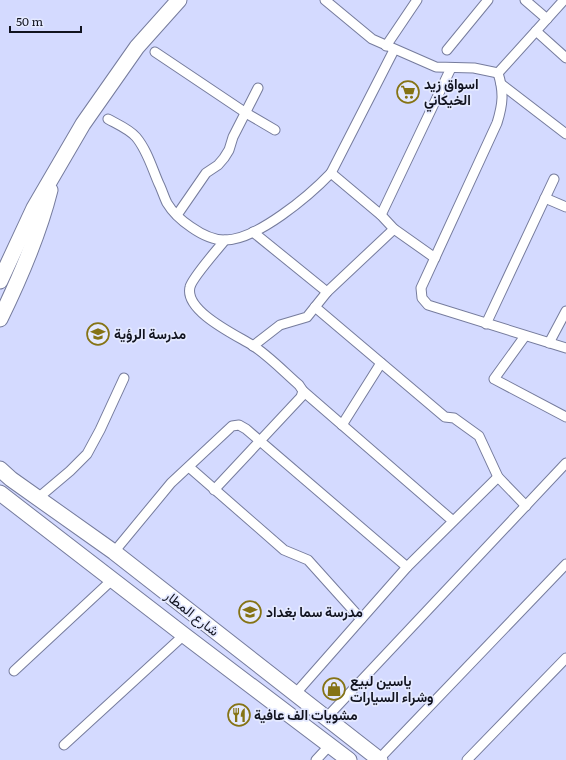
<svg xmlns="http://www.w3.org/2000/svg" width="566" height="760" font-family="Literata,Vazirmatn,serif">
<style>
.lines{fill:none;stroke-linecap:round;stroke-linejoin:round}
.minor-casing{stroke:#767c9d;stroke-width:11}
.primary-casing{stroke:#767c9d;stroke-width:17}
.minor{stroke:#fff;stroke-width:9}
.primary{stroke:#fff;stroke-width:15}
.labels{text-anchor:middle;stroke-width:3.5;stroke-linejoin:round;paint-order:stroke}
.poi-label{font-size:14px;font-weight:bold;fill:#11131f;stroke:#e4e9ff;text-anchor:start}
.street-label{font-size:14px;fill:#11131f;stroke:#e4e9ff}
</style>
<rect width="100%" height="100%" fill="#d4daff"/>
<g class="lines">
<!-- minor casing -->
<g class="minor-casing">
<g id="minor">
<path d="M325,0L372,39L436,67L474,68L498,73"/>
<path d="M525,0L547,19"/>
<path d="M536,31L566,58"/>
<path d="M386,46L417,0"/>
<path d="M447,50L488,0"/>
<path d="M155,52L246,113L275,130"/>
<path d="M498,73C504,92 503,104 497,123L421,288L422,298L428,305L566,348"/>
<path d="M498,73L564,0"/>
<path d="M501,84L566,134"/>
<path d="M108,119C117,124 129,129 136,137C147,150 152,168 159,184C162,190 164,197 167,203C173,213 182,221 191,227C201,234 212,240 224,240C256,241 310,195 331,173L394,50"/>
<path d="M331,173L381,215L394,229L435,258"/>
<path d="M545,198L566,207"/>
<path d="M177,215L206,173L218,165L224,158L229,150L233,137L258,88"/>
<path d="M381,215L451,68"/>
<path d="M253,232L327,292"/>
<path d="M225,240C217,250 192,278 190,287C184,311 236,335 252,345C269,356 284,372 299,385L303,391L453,521"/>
<path d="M315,307L445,417L454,418L479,436L498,477L526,506"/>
<path d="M486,324L554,179"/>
<path d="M525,336L494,379L566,417"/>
<path d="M549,343L566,311"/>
<path d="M253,346L280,325L307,317L327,292L394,229"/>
<path d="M342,425L381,363"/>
<path d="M189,467L284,550L308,560L361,619"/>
<path d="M214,490L301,397L303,391"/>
<path d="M38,498L70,471L87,454L100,430L124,378"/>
<path d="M114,552L171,483L232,426L239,425L246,429L407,567"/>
<path d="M14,671L112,580"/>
<path d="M296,693L407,567L498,477"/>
<path d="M327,717L566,463"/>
<path d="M64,745L184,635"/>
<path d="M379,759L566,564"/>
<path d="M316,760L330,745"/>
<path d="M467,760L566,658"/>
</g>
</g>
<!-- primary casing -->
<g class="primary-casing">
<g id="primary">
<path d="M0,281L34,208L83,124L137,47L179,0"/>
<path d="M0,319C20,278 39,234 50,190"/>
<path d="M0,469L11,479L114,552L380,760"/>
<path d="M0,493L184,635L349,760"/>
</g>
</g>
<!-- minor -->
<use href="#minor" class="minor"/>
<!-- primary -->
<use href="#primary" class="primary"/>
</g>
<!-- icons -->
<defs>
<g id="supermarket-ring" transform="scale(1.15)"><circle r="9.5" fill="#e4e9ff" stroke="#857315" stroke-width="1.5"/><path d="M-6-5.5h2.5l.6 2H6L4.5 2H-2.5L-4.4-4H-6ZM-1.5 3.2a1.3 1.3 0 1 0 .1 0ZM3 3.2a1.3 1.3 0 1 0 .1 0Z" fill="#857315"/></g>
<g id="school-ring" transform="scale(1.15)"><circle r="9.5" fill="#e4e9ff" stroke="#857315" stroke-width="1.5"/><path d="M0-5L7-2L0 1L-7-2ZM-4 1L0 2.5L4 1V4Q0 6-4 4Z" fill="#857315"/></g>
<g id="shop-ring" transform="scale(1.15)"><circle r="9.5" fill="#e4e9ff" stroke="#857315" stroke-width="1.5"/><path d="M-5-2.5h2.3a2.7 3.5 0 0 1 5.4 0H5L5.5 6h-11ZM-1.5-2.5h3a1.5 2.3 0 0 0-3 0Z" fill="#857315"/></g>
<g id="restaurant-ring" transform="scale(1.15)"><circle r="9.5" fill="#e4e9ff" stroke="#857315" stroke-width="1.5"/><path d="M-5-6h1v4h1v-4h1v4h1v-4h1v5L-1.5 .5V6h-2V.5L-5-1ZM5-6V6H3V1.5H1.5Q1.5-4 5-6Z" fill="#857315"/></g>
</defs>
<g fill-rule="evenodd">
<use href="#supermarket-ring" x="408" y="92"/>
<use href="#school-ring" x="98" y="334"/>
<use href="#school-ring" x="250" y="612"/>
<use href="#shop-ring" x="334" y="689"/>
<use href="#restaurant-ring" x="239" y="715"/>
</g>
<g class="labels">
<!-- poi labels -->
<g class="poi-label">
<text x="424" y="89">اسواق زيد<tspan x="424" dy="16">الخيكاني</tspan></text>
<text x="114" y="339">مدرسة الرؤية</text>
<text x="266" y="617">مدرسة سما بغداد</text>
<text x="350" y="686">ياسين لبيع<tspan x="350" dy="16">وشراء السيارات</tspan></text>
<text x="254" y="720">مشويات الف عافية</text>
</g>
<!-- street labels -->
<g class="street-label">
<text transform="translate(192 613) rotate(38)" y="5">شارع المطار</text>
</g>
</g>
<!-- scale -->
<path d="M10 26v6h71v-6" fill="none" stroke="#11131f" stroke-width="2"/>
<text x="16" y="26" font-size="12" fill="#11131f" stroke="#e4e9ff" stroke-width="3" paint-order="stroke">50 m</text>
</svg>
